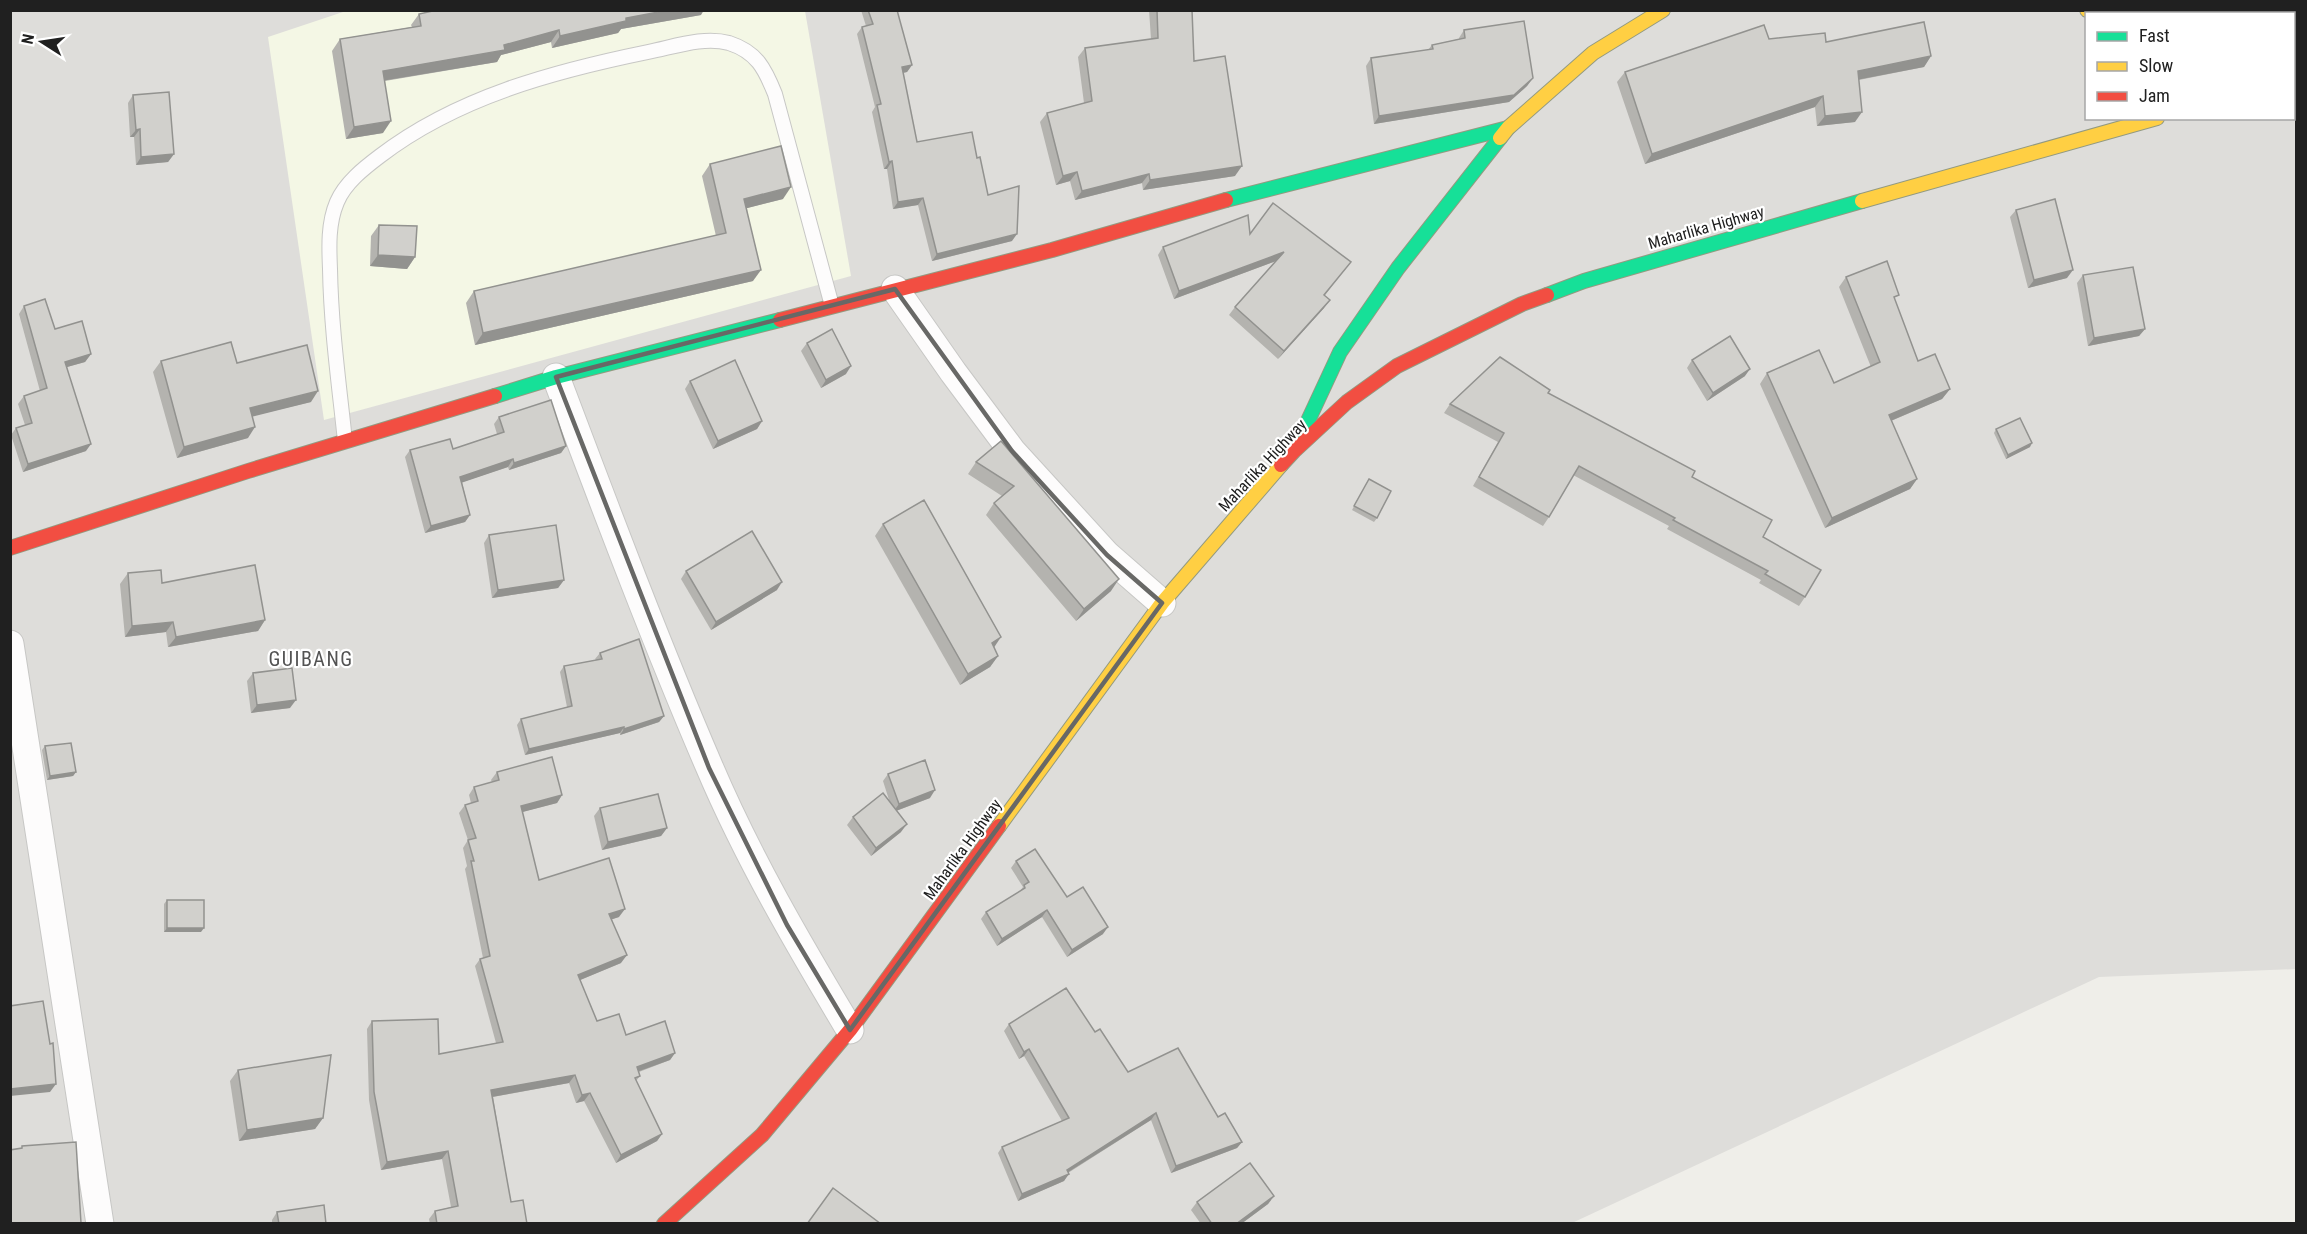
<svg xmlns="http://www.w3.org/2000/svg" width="2307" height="1234" font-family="'Roboto Condensed',sans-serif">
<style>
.residential{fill:#deddda;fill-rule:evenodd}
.education{fill:#f4f7e5}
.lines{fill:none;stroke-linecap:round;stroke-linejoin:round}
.lane-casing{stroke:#c7c7c5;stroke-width:16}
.street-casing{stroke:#c7c7c5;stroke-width:29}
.fast-casing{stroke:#939a80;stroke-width:16}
.slow-casing{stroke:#939a80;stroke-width:16}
.jam-casing{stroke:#939a80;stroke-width:16}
.lane{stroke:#fdfcfc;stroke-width:14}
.street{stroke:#fdfcfc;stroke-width:27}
.fast{stroke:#16e098;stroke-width:14}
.slow{stroke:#ffcf43;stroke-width:14}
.jam{stroke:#f24e42;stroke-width:14}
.wall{fill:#b4b3af}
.shaded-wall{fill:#92928f}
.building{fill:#d1d0cc;stroke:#92928f;stroke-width:1.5}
.marked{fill:none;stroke:#686866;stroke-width:4.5;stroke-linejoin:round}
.labels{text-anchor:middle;stroke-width:4.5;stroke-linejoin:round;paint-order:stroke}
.street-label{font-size:16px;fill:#202020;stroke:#fff}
.quarter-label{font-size:20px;letter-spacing:1.5px;fill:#535353;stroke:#fff}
</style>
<rect width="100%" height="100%" fill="#efeee9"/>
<!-- residential -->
<path class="residential" d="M10,11H2296V969L2099,977L1572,1223H11ZM2086,14H2294V118H2086Z"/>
<!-- education -->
<path class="education" d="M349,10L805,11L851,276L324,420L268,37Z"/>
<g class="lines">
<!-- lane casing -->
<g class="lane-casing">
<path id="lane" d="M345,441C339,384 331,327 330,269C329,247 328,223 337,202C345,183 364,168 380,156C457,97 555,71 648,52C674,47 703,36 729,43C757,52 765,69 775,94L832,306"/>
</g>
<!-- street casing -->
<g class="street-casing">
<g id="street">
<path d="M2294,97L2296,106"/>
<path d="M895,289L953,372L1012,451L1107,555L1162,603"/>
<path d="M556,377C605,507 654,638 709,766C748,858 799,945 850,1030"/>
<path d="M10,644L100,1224"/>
</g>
</g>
<!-- fast casing -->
<g class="fast-casing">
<g id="fast">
<path d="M2294,51L2296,52"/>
<path d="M2294,81L2296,80"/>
<path d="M1226,200L1508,128"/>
<path d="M1547,295L1584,281L1862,201"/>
<path d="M495,396L556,377L780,320"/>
<path d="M1300,438L1340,352L1398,268L1500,138"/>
</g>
</g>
<!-- slow casing -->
<g class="slow-casing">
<g id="slow">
<path d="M2087,10L2105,14"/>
<path d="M1500,138L1508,128L1593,53L1663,10"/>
<path d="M1862,201L2157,118"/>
<path d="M999,826L1162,603L1281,465"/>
</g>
</g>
<!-- jam casing -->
<g class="jam-casing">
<g id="jam">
<path d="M780,320L1052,250L1226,200"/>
<path d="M1281,465L1294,451L1347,402L1397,366L1522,304L1547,295"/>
<path d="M10,548L248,471L495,396"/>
<path d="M664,1224L762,1135L850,1030L999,826"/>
</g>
</g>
<!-- lane -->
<use href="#lane" class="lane"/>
<!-- street -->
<use href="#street" class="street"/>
<!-- fast -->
<use href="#fast" class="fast"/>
<!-- slow -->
<use href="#slow" class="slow"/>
<!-- jam -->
<use href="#jam" class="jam"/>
</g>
<!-- wall -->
<g class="wall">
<path d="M861,10H897L912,65L907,72L903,73L917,142L977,158L988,195L1012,241L932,261L918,205L893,209L887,169H884L872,112L875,107L857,34L862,27L866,26Z"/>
<path d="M1149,10H1192L1194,61L1235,176L1143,190L1142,183L1075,200L1070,181L1056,185L1040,122L1047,113L1084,103L1078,57L1085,48L1151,39Z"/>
<path d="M419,14L701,15L621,29L618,33L552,48L551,42L501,55L497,62L385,81L383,133L346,139L332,51L340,39L412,27L411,25Z"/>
<path d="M1464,30L1533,78L1527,86L1509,102L1374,124L1366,66L1371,58L1428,50L1432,45L1459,39V38Z"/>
<path d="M1769,39L1826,42L1931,56L1924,67L1859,80L1855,122L1817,126L1815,107L1645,164L1617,82L1625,72Z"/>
<path d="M133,95L174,154L168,162L136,165L134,137H130L128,103Z"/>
<path d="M710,164L783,199L747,208L753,281L475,345L466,303L474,291L716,236L702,176Z"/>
<path d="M2016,210L2067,278L2028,288L2010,217Z"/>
<path d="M379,225L415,257L407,269L370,266L371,236Z"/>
<path d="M1250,234L1345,269L1325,295L1324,308L1278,359L1229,315L1235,307L1276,261L1174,299L1158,255L1163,247Z"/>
<path d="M2083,275L2145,329L2139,336L2088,346L2077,283Z"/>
<path d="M1846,277L1895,301L1918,361L1950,389L1942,399L1891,421L1917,479L1910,489L1825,528L1760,384L1767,373L1834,383L1871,367L1839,287Z"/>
<path d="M24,306L55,329L91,354L85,362L67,367L86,451L23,472L11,435L16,428L25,425L18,404L24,396L40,391L19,314Z"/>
<path d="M807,343L846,374L821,388L801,351Z"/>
<path d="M1692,360L1745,376L1707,401L1687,368Z"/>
<path d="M161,361L237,363L311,402L252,416L248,438L177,458L153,372Z"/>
<path d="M690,381L762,421L757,429L713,449L685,389Z"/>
<path d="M1548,393L1692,477L1763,537L1805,597L1799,606L1759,583L1761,580L1667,529L1669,526L1573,475L1549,517L1543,526L1473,486L1498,442L1444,413L1450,404Z"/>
<path d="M499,417L566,446L561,453L509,470L508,467L462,482L470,515L465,522L425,533L405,457L410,450L453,449L497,434L494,424Z"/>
<path d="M1996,429L2030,447L2006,459L1994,433Z"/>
<path d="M1001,441L1111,591L1076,621L986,515L994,503L1002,496L968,474L976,462Z"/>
<path d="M1369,479L1377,518L1374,522L1352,510Z"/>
<path d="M883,524L998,656L990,667L960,685L875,536Z"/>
<path d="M489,535L564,580L558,588L492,598L484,543Z"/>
<path d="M686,571L777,590L711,630L681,579Z"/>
<path d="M128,573L162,583L265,620L258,631L168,647L166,632L125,637L120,584Z"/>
<path d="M600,653L664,716L659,722L620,735V733L525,755L517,725L521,719L567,707L560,672L564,666L596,660L595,659Z"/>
<path d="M253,673L290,708L251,713L247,681Z"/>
<path d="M45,746L76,772L73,776L47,780L42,750Z"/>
<path d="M497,772L562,795L557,803L522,812L539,880L619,917L612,919L621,963L580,980L597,1021L626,1035L675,1053L670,1060L639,1072L640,1076L636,1081L662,1134L657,1141L616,1163L584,1101L576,1103L569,1083L493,1097L511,1202L527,1224H430L429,1219L435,1211L451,1207L442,1159L381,1170L369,1100L367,1029L372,1021L439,1054L496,1043L475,966L480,959L483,958L465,869L467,866L463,848L468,840L459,813L465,805L471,803L469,795L474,787L492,782L491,780Z"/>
<path d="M888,774L930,798L896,811L901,832L871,856L847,825L853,817L890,803L883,781Z"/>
<path d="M600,808L667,828L661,836L602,850L594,816Z"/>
<path d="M1016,861L1067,897L1103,934L1067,957L1042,917L997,946L981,919L986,912L1020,891L1023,887L1011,868Z"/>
<path d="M167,900L201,932H164V904Z"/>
<path d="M1009,1024L1095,1032L1128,1072L1218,1117L1242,1142L1237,1148L1171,1173L1151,1120L1068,1173L1064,1181L1018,1201L998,1153L1002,1147L1062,1121L1024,1056L1019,1059L1004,1031Z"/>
<path d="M238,1070L323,1118L315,1129L239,1141L230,1081Z"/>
<path d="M1274,1196L1268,1204L1241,1224H1201L1191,1210L1197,1202Z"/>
<path d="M277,1212L326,1224H272V1220Z"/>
</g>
<!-- shaded-wall -->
<g class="shaded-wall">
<path d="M669,10H704L701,15L621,29L618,33L552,48L560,36L626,18Z"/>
<path d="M559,30L551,42L501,55L497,62L375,82L383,71L504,45Z"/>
<path d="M1931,56L1924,67L1851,81L1858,71Z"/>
<path d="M912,65L907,72L897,74L902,67Z"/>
<path d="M1533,78L1527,86L1509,102L1374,124L1379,116Z"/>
<path d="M1823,96L1815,107L1645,164L1652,154Z"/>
<path d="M1862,112L1855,122L1817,126L1825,116Z"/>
<path d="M391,121L383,133L346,139L354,127Z"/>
<path d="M140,129L134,137H130L136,130Z"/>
<path d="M174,154L168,162L136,165L141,157Z"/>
<path d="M892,161L887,169H884L889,162Z"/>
<path d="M1242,166L1235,176L1143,190L1150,180Z"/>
<path d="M1077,172L1070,181L1056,185L1063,176Z"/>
<path d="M1149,174L1142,183L1075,200L1082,191Z"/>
<path d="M791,187L783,199L736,211L744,199Z"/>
<path d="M923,198L918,205L893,209L898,202Z"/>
<path d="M1017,234L1012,241L932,261L937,254Z"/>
<path d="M1284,252L1279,260L1174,299L1179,291Z"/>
<path d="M378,255L415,257L407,269L370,266Z"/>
<path d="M761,270L753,281L475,345L483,333Z"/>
<path d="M2073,270L2067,278L2028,288L2034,280Z"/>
<path d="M1330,300L1324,308L1278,359L1284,351Z"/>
<path d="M2145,329L2139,336L2088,346L2094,338Z"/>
<path d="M91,354L85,362L60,369L65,362Z"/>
<path d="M851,366L846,374L821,388L826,380Z"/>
<path d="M1750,369L1745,376L1707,401L1713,393Z"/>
<path d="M1950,389L1942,399L1881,425L1889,415Z"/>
<path d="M318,391L311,402L243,419L250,408Z"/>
<path d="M762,421L757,429L713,449L718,441Z"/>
<path d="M255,427L248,438L177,458L184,447Z"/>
<path d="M2032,443L2030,447L2006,459L2008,455Z"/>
<path d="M91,444L86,451L23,472L28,464Z"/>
<path d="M566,446L561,453L509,470L514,463Z"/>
<path d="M513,459L508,467L455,485L460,477Z"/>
<path d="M1917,479L1910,489L1825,528L1832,518Z"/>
<path d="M470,515L465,522L425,533L431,526Z"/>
<path d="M1119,579L1111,591L1076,621L1084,609Z"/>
<path d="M564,580L558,588L492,598L498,590Z"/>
<path d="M782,582L777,590L711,630L716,622Z"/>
<path d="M265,620L258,631L168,647L176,637Z"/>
<path d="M173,622L166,632L125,637L132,626Z"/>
<path d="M1001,637L993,649L992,643Z"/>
<path d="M998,656L990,667L960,685L968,674Z"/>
<path d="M296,700L290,708L251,713L257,705Z"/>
<path d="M664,716L659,722L620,735L624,729Z"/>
<path d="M624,727L620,733L525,755L529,749Z"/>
<path d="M76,772L73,776L47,780L50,776Z"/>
<path d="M935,790L930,798L893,812L899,804Z"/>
<path d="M562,795L557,803L515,814L521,806Z"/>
<path d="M907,824L901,832L871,856L876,848Z"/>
<path d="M667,828L661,836L602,850L608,842Z"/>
<path d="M625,909L619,917L604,922L609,914Z"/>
<path d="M1047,910L1042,917L997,946L1002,939Z"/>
<path d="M1108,927L1103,934L1067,957L1072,950Z"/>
<path d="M167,928H204L201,932H164Z"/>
<path d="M627,955L621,963L573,983L578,975Z"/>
<path d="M1029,1049L1024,1056L1019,1059L1024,1052Z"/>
<path d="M675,1053L670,1060L631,1074L637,1067Z"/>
<path d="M575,1075L569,1083L486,1098L491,1090Z"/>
<path d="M56,1084L50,1092L10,1096V1089Z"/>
<path d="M590,1093L584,1101L576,1103L582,1095Z"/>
<path d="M1156,1113L1151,1120L1062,1176L1067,1170Z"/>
<path d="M323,1118L315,1129L239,1141L247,1130Z"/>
<path d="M662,1134L657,1141L616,1163L621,1155Z"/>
<path d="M1242,1142L1237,1148L1171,1173L1176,1166Z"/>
<path d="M448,1151L442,1159L381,1170L387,1162Z"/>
<path d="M1069,1174L1064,1181L1018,1201L1022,1194Z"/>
<path d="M1274,1196L1268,1204L1241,1224H1236Z"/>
</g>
<!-- building -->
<g class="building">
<path d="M437,10H669L626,18V21L560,36L559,30L504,45L505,50L383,71L391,121L354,127L340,39L421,26L419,14Z"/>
<path d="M868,10H897L912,65L902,67L917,142L972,132L977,158L980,157L988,195L1019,186L1017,234L937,254L923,198L898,202L892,161L889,162L877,105L881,104L862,27L873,24Z"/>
<path d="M1157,10H1192L1194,61L1225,56L1242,166L1150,180L1149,174L1082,191L1077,172L1063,176L1047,113L1092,101L1085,48L1158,38Z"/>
<path d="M1524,21L1533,78L1514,95L1379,116L1371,58L1433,49L1432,45L1465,38L1464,30Z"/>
<path d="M1924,22L1931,56L1858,71L1862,112L1825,116L1823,96L1652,154L1625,72L1764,25L1769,39L1825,33L1826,42Z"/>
<path d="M169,92L174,154L141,157L140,129L136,130L133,95Z"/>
<path d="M781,146L791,187L744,199L761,270L483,333L474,291L726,233L710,164Z"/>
<path d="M2055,199L2073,270L2034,280L2016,210Z"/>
<path d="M1273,203L1351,262L1324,295L1330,300L1284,351L1235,307L1284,252L1179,291L1163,247L1248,215L1250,234Z"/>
<path d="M379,225L417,226L415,257L378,255Z"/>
<path d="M1887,261L1899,295L1894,297L1918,361L1935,354L1950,389L1889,415L1917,479L1832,518L1767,373L1819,350L1834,383L1880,362L1846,277Z"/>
<path d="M2133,267L2145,329L2094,338L2083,275Z"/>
<path d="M45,299L55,329L82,321L91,354L65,362L91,444L28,464L16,428L32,423L24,396L47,388L24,306Z"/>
<path d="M832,329L851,366L826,380L807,343Z"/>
<path d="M1730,336L1750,369L1713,393L1692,360Z"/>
<path d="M231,342L237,363L307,345L318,391L250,408L255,427L184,447L161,361Z"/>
<path d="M1500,357L1550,390L1548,393L1695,471L1692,477L1772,520L1763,537L1821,570L1805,597L1765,574L1768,571L1673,520L1675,518L1579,466L1549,517L1479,477L1504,433L1450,404Z"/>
<path d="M735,360L762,421L718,441L690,381Z"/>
<path d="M551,400L566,446L514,463L513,459L460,477L470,515L431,526L410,450L450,439L453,449L504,432L499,417Z"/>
<path d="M2020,418L2032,443L2008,455L1996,429Z"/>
<path d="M1001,441L1119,579L1084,609L994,503L1014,486L976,462Z"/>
<path d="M1369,479L1391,491L1377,518L1354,506Z"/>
<path d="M924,500L1001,637L992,643L998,656L968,674L883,524Z"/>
<path d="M556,525L564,580L498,590L489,535Z"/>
<path d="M752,531L782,582L716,622L686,571Z"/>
<path d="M255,565L265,620L176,637L173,622L132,626L128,573L161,570L162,583Z"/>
<path d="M639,639L664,716L624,729V727L529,749L521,719L572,706L564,666L602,659L600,653Z"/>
<path d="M292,668L296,700L257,705L253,673Z"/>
<path d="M71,743L76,772L50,776L45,746Z"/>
<path d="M552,757L562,795L521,806L539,880L609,858L625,909L609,914L627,955L578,975L597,1021L619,1014L626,1035L665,1021L675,1053L637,1067L640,1076L635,1078L662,1134L621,1155L590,1093L582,1095L575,1075L491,1090L511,1202L523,1200L527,1224H437L435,1211L458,1206L448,1151L387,1162L374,1092L372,1021L438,1019L439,1054L503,1042L480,959L490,956L471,861H474L468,840L476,838L465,805L478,801L474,787L499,780L497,772Z"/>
<path d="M925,760L935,790L899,804L888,774Z"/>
<path d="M883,793L907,824L876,848L853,817Z"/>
<path d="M658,794L667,828L608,842L600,808Z"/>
<path d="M1035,849L1067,897L1083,887L1108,927L1072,950L1047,910L1002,939L986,912L1025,888L1024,885L1029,882L1016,861Z"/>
<rect x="167" y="900" width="37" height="28"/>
<path d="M1066,988L1095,1032L1100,1029L1128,1072L1178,1048L1218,1117L1225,1113L1242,1142L1176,1166L1156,1113L1067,1170L1069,1174L1022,1194L1002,1147L1069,1118L1029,1049L1024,1052L1009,1024Z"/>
<path d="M43,1001L50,1044L53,1043L56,1084L10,1089V1006Z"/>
<path d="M331,1055L323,1118L247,1130L238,1070Z"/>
<path d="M76,1142L81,1223L10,1224V1150L22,1148V1146Z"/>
<path d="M1250,1163L1274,1196L1236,1224H1212L1197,1202Z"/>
<path d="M833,1188L881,1224H807Z"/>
<path d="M324,1205L326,1224H279L277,1212Z"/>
</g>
<!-- marked area -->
<path class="marked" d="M895,289L1012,451L1107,555L1162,603L850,1030L787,925L709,768L556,377Z"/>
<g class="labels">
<!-- street labels -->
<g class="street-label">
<text transform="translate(1706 227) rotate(-16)" y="6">Maharlika Highway</text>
<text transform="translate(1262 465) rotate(-47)" y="6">Maharlika Highway</text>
<text transform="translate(962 849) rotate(-54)" y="6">Maharlika Highway</text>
</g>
<!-- quarter labels -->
<g class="quarter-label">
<text x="311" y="666">GUIBANG</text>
</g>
</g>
<!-- border -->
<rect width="2307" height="1234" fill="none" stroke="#202020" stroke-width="24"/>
<!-- legend -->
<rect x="2085" y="12" width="210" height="108" fill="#ffffff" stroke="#a6a6a6" stroke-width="1.5"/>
<rect x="2097" y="32" width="30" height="9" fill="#16e098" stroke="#a6a6a6" stroke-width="1.5"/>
<text x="2139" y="42" font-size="18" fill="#202020">Fast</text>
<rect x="2097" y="62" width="30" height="9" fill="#ffcf43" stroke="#a6a6a6" stroke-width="1.5"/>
<text x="2139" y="72" font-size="18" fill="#202020">Slow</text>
<rect x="2097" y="92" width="30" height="9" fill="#f24e42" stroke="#a6a6a6" stroke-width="1.5"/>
<text x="2139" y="102" font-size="18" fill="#202020">Jam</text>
<!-- north arrow -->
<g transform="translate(42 42) rotate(282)" stroke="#ffffff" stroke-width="4.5" paint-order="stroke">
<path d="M0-4.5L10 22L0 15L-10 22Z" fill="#202020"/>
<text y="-9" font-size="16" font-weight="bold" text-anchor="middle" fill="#202020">N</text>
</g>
</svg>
